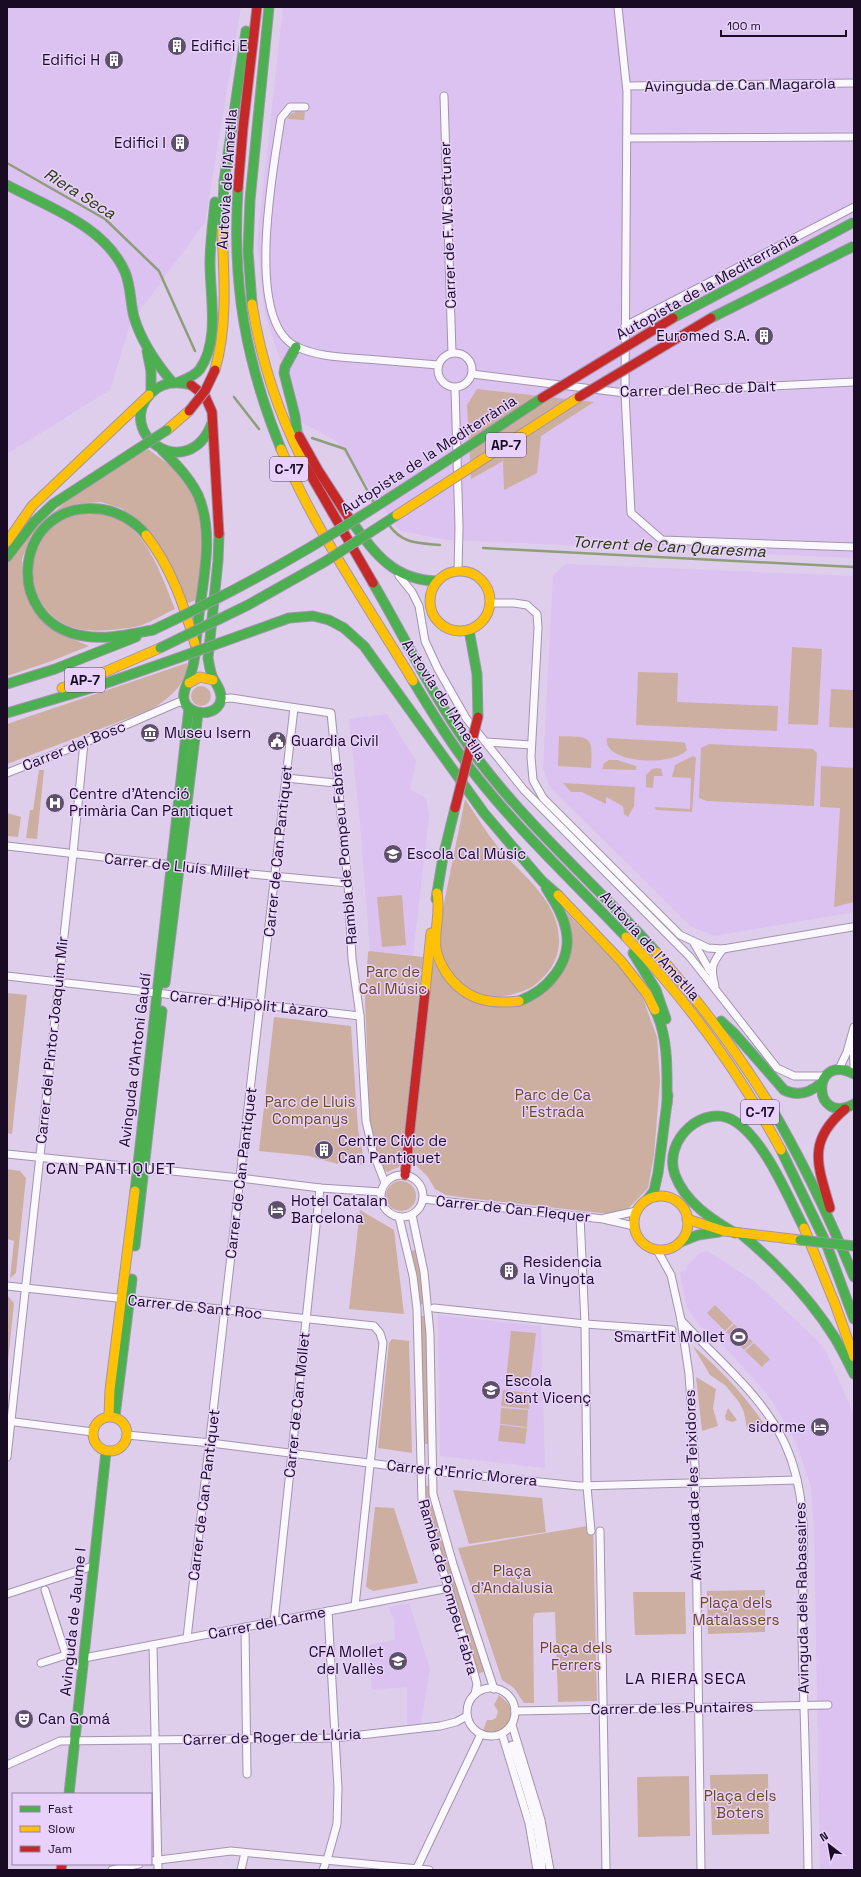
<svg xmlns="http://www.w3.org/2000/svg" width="861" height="1877" font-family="'Space Grotesk',sans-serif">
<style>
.built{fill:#dbc2f1}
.green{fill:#cdafa2}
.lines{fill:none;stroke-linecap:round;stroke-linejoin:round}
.stream{stroke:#8e9e79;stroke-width:2.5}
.street-casing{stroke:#a294ad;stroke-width:9}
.fast-casing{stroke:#a294ad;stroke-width:11}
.slow-casing{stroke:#a294ad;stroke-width:11}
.jam-casing{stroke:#a294ad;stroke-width:11}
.street{stroke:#faf8fc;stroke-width:7}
.fast{stroke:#4caf50;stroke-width:9}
.slow{stroke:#ffc107;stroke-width:9}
.jam{stroke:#c62828;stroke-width:9}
.fast-bridge-casing{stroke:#a294ad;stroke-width:11;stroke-linecap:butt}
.slow-bridge-casing{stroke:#a294ad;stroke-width:11;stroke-linecap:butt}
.jam-bridge-casing{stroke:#a294ad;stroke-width:11;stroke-linecap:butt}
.fast-bridge{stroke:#4caf50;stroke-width:9}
.slow-bridge{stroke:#ffc107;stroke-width:9}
.jam-bridge{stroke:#c62828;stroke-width:9}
.labels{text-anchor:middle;stroke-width:3;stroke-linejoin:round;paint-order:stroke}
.shield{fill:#e8d2fc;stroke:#574765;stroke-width:1}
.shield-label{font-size:14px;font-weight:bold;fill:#190b24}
.poi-label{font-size:15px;fill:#190b24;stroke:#e8d2fc;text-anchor:start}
.street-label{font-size:15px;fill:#190b24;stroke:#e8d2fc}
.park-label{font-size:15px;fill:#6d4a1e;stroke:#e8d2fc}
.water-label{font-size:16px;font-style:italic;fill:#263a08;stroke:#e8d2fc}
.neighbourhood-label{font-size:16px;letter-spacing:1px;fill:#190b24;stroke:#e8d2fc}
</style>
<rect width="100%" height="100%" fill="#deceec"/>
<!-- built -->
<g class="built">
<path d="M7,7H241L205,222L130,324L110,390L7,454Z"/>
<path d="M283,7H854V558L472,541L449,540L400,531L335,440L301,422L265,314L257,243Z"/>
<path d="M566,564L854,576V912L714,936L690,926L550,787L543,769L553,575Z"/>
<path d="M387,714L416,761L410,790L426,798L429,817L413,955L370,951L360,824L349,719Z"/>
<path d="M707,1251L754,1281L818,1341L827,1354L852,1410L854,1418V1870H820L814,1529L811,1487L797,1445L784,1420L767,1394L722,1344L699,1325L687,1308L680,1273L686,1270L687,1266L700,1253Z"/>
<path d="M438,1315L541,1326L545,1468L440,1456Z"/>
<path d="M409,1603L430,1669L421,1724L407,1725V1687L372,1690L368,1647L370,1645L395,1640L394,1617H393L388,1607Z"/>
</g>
<!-- green -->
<g class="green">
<path d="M297,111L305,112L304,120L288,119L289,115Z"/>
<path d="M477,389L594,402L541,436L537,473L504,490L503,461L471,479L467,405Z"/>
<path d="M148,449C158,457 170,464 179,474C211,509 203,555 198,599L186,604L123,509L101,502L76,504L31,536L22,559L23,584L57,632L89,646L49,662L7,676V562L30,532L80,490Z"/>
<path d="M90,512C97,513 105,513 111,515C147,528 162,577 175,609C164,614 153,621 142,625C129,629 97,632 84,630C32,623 13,556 55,524C65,516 78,515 90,512Z"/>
<path d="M792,647L822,649L818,725L788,724Z"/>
<path d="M187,663C187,685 167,700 150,710L7,764V724Z"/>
<path d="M638,672L678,673L677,702L778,706L777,731L636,725Z"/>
<circle cx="201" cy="696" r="10"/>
<path d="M831,689L854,690V728L829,727Z"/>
<path d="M559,736C591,737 593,735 591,768L558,766Z"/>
<path d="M607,738L681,742L685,743L687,750C672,767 602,764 607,738Z"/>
<path d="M709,744L813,749L817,753L814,806L707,801L699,798L701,748Z"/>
<path d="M693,756L696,758L692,812L656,810L655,807L690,809L691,778L672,777L675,765Z"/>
<path d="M609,760H617L636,766V770L602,769L604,763Z"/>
<path d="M821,766L854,768V902L834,907L840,808L820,807Z"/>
<path d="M657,768L661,769L663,776H654L653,788L646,787V775L652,769Z"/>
<path d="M39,770H44L37,839L26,838L30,810H33Z"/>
<path d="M563,783L635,787L634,806L628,817L624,814L623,806L606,797V804L582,792H571Z"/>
<path d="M465,799C476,815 486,832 498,847C522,876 561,901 559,944C558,961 548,974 536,984C527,992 498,1000 487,996C474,992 462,985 451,979L436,943Z"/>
<path d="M7,813L21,817L18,837L7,836Z"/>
<path d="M402,895L406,945L382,947L377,897Z"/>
<path d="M567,913L615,962L641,993L657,1037L660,1081L654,1155L648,1188L628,1209L609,1214L467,1198L446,1195L435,1189L428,1177L415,1164L412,1157L432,961L435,963L452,988L499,1007L562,973Z"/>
<path d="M370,951L423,957L401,1163L399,1167L387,1172L381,1166L370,1126L365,1000L368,952Z"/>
<path d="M7,993L27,995L12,1134L7,1133Z"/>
<path d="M274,1017L351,1026L358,1129L365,1165L339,1162L338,1164L309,1156L259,1151Z"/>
<path d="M7,1169L20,1171L26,1178L16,1273L10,1278L14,1241L7,1239Z"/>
<circle cx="401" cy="1196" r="15"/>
<path d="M360,1210L394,1230L404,1314L349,1309Z"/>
<path d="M416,1250L421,1273L424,1304L418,1305L410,1251Z"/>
<path d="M7,1295L14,1303L7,1371Z"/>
<path d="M715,1305L733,1323L725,1331L707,1313Z"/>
<path d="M420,1316H426L429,1444H423Z"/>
<path d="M734,1324L753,1342L744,1350L726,1332Z"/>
<path d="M511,1331L536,1333L530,1383L506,1381Z"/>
<path d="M392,1339L409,1341L412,1453L378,1448L389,1343Z"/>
<path d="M754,1343L770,1359L762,1367L745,1351Z"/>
<path d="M693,1346C720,1369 744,1394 764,1424L747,1429L744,1412L739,1402L726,1386L710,1375Z"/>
<path d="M696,1377L716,1389L713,1408L718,1426L702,1431Z"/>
<path d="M503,1390L530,1393L529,1409L501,1406Z"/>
<path d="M501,1408L528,1410L527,1427L500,1424Z"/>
<path d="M728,1408L737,1420L733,1422L726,1420L725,1416Z"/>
<path d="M500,1425L527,1428L525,1444L498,1441Z"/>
<path d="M423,1486H430L485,1671L478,1674L427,1511Z"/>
<path d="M453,1490L542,1498L546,1532L469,1544Z"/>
<path d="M375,1507L394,1508L418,1583L373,1591L366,1587Z"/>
<path d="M593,1525L597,1701L558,1702L555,1612L535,1613L533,1618L534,1703H524L514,1688L502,1680L458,1548Z"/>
<path d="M765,1590V1632L708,1634L707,1591Z"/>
<path d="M633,1592H685L686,1634L635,1635Z"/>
<path d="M499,1695L509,1704C515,1723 502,1736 483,1731L487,1720H492L496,1718L498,1711L494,1705Z"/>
<path d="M768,1774L769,1834L712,1835L710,1775Z"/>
<path d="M689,1776L690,1836L638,1837L637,1777Z"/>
</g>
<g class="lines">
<!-- stream -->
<g class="stream">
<path d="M7,163L105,219L159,271L195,351"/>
<path d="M234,397L259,429"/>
<path d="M312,438L345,449L374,503"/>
<path d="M389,525C402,544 419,543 440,545"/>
<path d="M483,548L854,567"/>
</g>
<!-- street casing -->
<g class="street-casing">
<g id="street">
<path d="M618,7L627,92L625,393L631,513L662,540L854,547"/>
<path d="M627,86L854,83"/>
<path d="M444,96L452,353"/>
<path d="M305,107H290L281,118C274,166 243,322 297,347C319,357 342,357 366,359C390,361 414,363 438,365"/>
<path d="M627,138L854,137"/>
<path d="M625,326L854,207"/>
<circle cx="455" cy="370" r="17"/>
<path d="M472,374L625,393L854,382"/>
<path d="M455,388L459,527L458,571"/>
<path d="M399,576L412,592L419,606L425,641L438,669L466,718L524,790L690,957L777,1068L794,1076H825"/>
<path d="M490,603H514L527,605L537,614L538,628L531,757L533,780L543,798L680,935L708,948L723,949L852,927"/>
<path d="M221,699L231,698L331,713L348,883L352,959L360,1016L366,1121L373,1152L385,1183"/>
<path d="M486,742L531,745"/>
<path d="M7,773L84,743L172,705L179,702L185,703"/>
<path d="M286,778L335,783"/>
<path d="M7,846L261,875L348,883"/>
<path d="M694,943L710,971"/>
<path d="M7,976L59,982"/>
<path d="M67,983L360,1016"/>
<path d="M715,986C710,968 712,963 723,949"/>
<path d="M853,1039L854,1067"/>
<path d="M839,1069L847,1052L854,1027"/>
<path d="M7,1154L240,1178L320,1188L381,1192"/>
<circle cx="402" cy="1196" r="21"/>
<path d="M423,1199L603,1219L634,1226"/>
<path d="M412,1215L424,1272L430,1334L433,1494L453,1564L494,1689"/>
<path d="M580,1216L585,1324L587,1486L591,1531"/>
<path d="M399,1217L413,1276L417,1309L422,1502L473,1669L477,1684L475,1694"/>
<path d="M605,1218L637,1211"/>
<path d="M657,1250L671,1275L681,1320L689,1374L695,1466L701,1870"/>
<path d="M7,1286L374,1326L380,1333L383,1343L355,1606"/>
<path d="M434,1308L585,1324L672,1330"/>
<path d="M681,1320C717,1360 762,1394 785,1444C813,1505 801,1573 802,1638C804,1715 807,1793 808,1870"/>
<path d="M7,1421L93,1432"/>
<path d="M127,1435L211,1443L432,1471L579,1486L797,1480"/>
<path d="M7,1457L73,854L84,743"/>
<path d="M600,1531L606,1870"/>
<path d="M45,1590L66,1655L72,1664L83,1668"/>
<path d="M7,1594L93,1566"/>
<path d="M274,1622L320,1188"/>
<path d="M245,1627L247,1774"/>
<path d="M187,1638L294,708"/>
<path d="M153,1645L158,1870"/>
<path d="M84,1658L449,1588"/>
<path d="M41,1663L66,1655"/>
<circle cx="491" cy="1712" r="24"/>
<path d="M515,1711L828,1705"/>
<path d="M512,1725L541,1820L550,1870"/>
<path d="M502,1734L529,1823L537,1870"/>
<path d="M512,1745C525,1785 541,1827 542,1870"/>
<path d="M7,1765L60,1741L334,1738L440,1726L456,1722L467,1716"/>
<path d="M327,1860L337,1824L338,1788L328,1611"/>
<path d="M151,1861L231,1851L429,1870"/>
<path d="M112,1870L139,1864"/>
<path d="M241,1870L244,1857"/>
<path d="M323,1870L325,1865"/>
<path d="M416,1870L481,1734"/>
</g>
</g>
<!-- fast casing -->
<g class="fast-casing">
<g id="fast">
<path d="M7,185C48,207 105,226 125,272C131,286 130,302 134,317C141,341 156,363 172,382"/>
<path d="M238,188C232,284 245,360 281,449"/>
<path d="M222,230L224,181L246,31"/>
<path d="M252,304L248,251L250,200L269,7"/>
<path d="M296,347L285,367L284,373L295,416L297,432"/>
<path d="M147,351L151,371V392"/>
<path d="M179,382C186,379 195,376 200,369C220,340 210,297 210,263C210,243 213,222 215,202"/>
<path d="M191,385C177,381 162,382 151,393C113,433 188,486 212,423"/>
<path d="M162,450C176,464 189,477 198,495C213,530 205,570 200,606C198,623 196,639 195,655C194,661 193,667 191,673C189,682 182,690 184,700C188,717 219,717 221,699C222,690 215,683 212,676C210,670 209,664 208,658L218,561L219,534"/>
<path d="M349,518C374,552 392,580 437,581"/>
<path d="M146,535C135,521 117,511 100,509C14,499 0,623 84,636C107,640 130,634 153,630"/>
<path d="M7,557L34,522L53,504L130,454"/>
<path d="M373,583C409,645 440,711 484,767C536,834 600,889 656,952"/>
<path d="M344,628L364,646L484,813L542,881L558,895"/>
<path d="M469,630L477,674L478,717"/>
<path d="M413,681C433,714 453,747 477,777C522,834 576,884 626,937"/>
<path d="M7,684L55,669L136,637"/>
<path d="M7,713L95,687L175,659"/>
<path d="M436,899L443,857L455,808"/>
<path d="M633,953L656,990L666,1019"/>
<path d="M165,983L198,713"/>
<path d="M519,1001C547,991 573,962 566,930C563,914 554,901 546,888"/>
<path d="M655,1010C669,1038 667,1073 667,1104"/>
<path d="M721,1021L734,1033L784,1090C798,1097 810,1093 821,1083"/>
<path d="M854,1074C810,1051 812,1127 854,1104"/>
<path d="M768,1102C801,1158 829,1216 854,1277"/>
<path d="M781,1150L826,1243L854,1319"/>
<path d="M135,1191L189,708"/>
<path d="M647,1200L654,1191L658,1173L668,1095"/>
<path d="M735,1233C711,1219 685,1202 675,1175C662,1140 705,1101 736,1122C765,1141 788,1197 804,1228"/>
<path d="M740,1233C776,1263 810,1298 835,1338C842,1350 848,1362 854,1374"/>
<path d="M680,1242L698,1235L719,1232"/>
<path d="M135,1246L162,1011"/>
<path d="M115,1416L132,1279"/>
<path d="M69,1794L106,1452"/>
</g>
</g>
<!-- slow casing -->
<g class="slow-casing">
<g id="slow">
<path d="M252,304C261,361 279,416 306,467"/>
<path d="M215,370C228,324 224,277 222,230"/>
<path d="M167,430L189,411"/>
<path d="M281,449C315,531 368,605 413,681"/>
<path d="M146,535C171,567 184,605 195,644"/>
<path d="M7,542L32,506L149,395"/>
<circle cx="460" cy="601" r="30"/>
<path d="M189,683L200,677L213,680"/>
<path d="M62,688L93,677L160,648"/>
<path d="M437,893C441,912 434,929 436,948C437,957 441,964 445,971C463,999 488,1005 519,1001"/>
<path d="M558,895L621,961L647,994L655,1010"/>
<path d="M626,937C687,1000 739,1072 781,1150"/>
<path d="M656,952C697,999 735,1049 768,1102"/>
<path d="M425,992L431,933"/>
<circle cx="661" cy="1223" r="27"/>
<path d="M687,1219L724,1231L800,1240"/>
<path d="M804,1228L835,1304L854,1357"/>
<path d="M109,1416L110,1390L135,1191"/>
<circle cx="110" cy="1434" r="17"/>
</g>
</g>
<!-- jam casing -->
<g class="jam-casing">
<g id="jam">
<path d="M238,188L243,128L257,7"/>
<path d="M191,385L205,396L212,412L219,534"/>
<path d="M299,436L318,470L349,518"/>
<path d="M306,467L373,583"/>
<path d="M405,1175L425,992"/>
<path d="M830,1208C818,1165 806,1142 845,1109"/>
<path d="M61,1870L62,1864"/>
</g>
</g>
<!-- street -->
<use href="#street" class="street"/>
<!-- fast -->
<use href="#fast" class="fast"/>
<!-- slow -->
<use href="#slow" class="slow"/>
<!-- jam -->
<use href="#jam" class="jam"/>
<!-- fast-bridge casing -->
<g class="fast-bridge-casing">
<g id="fast-bridge">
<path d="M673,318L854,222"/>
<path d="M711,318L854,246"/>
<path d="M130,454L167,430"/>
<path d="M153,630C206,605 258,578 309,548C388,501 464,449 542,398"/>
<path d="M160,648L248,605L326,561L397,515"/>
<path d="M175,659L289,618L313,616L329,620L344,628"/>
<path d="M800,1240L854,1246"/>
</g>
</g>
<!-- slow-bridge casing -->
<g class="slow-bridge-casing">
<path id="slow-bridge" d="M397,515L579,397"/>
</g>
<!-- jam-bridge casing -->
<g class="jam-bridge-casing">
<g id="jam-bridge">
<path d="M579,397L711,318"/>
<path d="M542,398L673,318"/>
<path d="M189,411L205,391L215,370"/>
<path d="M455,808L478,717"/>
</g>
</g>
<!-- fast-bridge -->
<use href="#fast-bridge" class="fast-bridge"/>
<!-- slow-bridge -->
<use href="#slow-bridge" class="slow-bridge"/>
<!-- jam-bridge -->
<use href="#jam-bridge" class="jam-bridge"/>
</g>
<!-- icons -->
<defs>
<g id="building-disc" transform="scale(1)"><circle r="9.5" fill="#5e4f6a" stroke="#e8d2fc"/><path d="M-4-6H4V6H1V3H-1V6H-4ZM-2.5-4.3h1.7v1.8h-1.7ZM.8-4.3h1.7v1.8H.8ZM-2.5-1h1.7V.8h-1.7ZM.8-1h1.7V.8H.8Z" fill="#fff"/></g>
<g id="museum-disc" transform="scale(1)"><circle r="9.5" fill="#5e4f6a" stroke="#e8d2fc"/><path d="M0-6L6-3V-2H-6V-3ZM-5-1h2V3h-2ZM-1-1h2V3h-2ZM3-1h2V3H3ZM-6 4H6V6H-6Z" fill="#fff"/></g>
<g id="civic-disc" transform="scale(1)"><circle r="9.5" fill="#5e4f6a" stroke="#e8d2fc"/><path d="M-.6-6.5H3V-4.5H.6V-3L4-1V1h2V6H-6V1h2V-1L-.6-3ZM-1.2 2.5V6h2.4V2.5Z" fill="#fff"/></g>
<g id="hospital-disc" transform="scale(1)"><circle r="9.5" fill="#5e4f6a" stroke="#e8d2fc"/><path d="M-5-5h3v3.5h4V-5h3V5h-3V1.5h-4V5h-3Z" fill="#fff"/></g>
<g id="school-disc" transform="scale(1)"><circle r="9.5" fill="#5e4f6a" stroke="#e8d2fc"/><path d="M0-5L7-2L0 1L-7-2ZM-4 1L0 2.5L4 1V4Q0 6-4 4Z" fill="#fff"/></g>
<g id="hotel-disc" transform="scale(1)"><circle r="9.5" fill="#5e4f6a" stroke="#e8d2fc"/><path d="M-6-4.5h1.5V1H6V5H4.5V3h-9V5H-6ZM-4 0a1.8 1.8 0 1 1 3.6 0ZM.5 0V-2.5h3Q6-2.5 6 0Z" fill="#fff"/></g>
<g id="stadium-disc" transform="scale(1)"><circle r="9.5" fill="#5e4f6a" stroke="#e8d2fc"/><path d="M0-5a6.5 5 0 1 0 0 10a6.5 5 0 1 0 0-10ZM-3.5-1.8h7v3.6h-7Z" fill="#fff"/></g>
<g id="theatre-disc" transform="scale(1)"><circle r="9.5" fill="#5e4f6a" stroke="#e8d2fc"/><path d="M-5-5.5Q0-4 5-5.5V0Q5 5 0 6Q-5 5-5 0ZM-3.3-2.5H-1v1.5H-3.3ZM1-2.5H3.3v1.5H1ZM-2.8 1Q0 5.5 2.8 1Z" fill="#fff"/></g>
</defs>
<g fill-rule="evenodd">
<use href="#building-disc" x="177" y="46"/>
<use href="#building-disc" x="114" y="60"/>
<use href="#building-disc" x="180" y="143"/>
<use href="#building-disc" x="764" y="336"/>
<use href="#museum-disc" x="150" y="733"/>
<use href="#civic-disc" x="277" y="741"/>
<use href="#hospital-disc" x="55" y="803"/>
<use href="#school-disc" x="393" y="854"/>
<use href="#building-disc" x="324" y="1150"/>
<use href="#hotel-disc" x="277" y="1210"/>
<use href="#building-disc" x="509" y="1271"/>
<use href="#stadium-disc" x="739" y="1337"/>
<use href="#school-disc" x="491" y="1390"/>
<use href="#hotel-disc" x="820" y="1427"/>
<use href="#school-disc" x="398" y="1661"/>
<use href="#theatre-disc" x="24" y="1719"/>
</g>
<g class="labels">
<!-- shield labels -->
<g class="shield">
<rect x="486" y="433" width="40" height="24" rx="3"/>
<rect x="270" y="457" width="38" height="24" rx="3"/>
<rect x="65" y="668" width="40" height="24" rx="3"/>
<rect x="741" y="1100" width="38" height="24" rx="3"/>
</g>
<g class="shield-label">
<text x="506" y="450">AP-7</text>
<text x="289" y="474">C-17</text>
<text x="85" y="685">AP-7</text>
<text x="760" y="1117">C-17</text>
</g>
<!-- poi labels -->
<g class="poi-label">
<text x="191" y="51">Edifici E</text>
<text x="100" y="65" text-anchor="end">Edifici H</text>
<text x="166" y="148" text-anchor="end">Edifici I</text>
<text x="750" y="341" text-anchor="end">Euromed S.A.</text>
<text x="164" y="738">Museu Isern</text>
<text x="291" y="746">Guardia Civil</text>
<text x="69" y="799">Centre d'Atenció<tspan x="69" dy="17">Primària Can Pantiquet</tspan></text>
<text x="407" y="859">Escola Cal Músic</text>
<text x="338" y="1146">Centre Cívic de<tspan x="338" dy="17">Can Pantiquet</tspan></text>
<text x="291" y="1206">Hotel Catalan<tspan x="291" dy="17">Barcelona</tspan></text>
<text x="523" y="1267">Residencia<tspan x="523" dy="17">la Vinyota</tspan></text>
<text x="725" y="1342" text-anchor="end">SmartFit Mollet</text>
<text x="505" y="1386">Escola<tspan x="505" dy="17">Sant Vicenç</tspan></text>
<text x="806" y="1432" text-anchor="end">sidorme</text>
<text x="384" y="1657" text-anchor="end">CFA Mollet<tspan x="384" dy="17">del Vallès</tspan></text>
<text x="38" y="1724">Can Gomá</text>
</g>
<!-- street labels -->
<g class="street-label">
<text transform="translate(740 85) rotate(-1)" y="5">Avinguda de Can Magarola</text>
<text transform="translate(227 179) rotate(-86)" y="5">Autovia de l'Ametlla</text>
<text transform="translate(448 225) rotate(-92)" y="5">Carrer de F. W. Sertuner</text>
<text transform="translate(707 286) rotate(-29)" y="5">Autopista de la Mediterrània</text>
<text transform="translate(698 389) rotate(-2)" y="5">Carrer del Rec de Dalt</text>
<text transform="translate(429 455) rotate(-33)" y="5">Autopista de la Mediterrània</text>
<text transform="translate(444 700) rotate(57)" y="5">Autovia de l'Ametlla</text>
<text transform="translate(74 746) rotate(-22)" y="5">Carrer del Bosc</text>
<text transform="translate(278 851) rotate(-84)" y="5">Carrer de Can Pantiquet</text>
<text transform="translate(344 854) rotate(-95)" y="5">Rambla de Pompeu Fabra</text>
<text transform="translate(177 866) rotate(6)" y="5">Carrer de Lluís Millet</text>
<text transform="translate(650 946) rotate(48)" y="5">Autovia de l'Ametlla</text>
<text transform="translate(249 1004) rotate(6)" y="5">Carrer d'Hipòlit Làzaro</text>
<text transform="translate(52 1040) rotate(-84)" y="5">Carrer del Pintor Joaquim Mir</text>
<text transform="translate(135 1060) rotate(-83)" y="5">Avinguda d'Antoni Gaudí</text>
<text transform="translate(241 1173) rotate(-83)" y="5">Carrer de Can Pantiquet</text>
<text transform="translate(513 1209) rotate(6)" y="5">Carrer de Can Flequer</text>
<text transform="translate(195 1307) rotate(6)" y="5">Carrer de Sant Roc</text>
<text transform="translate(297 1405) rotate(-84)" y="5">Carrer de Can Mollet</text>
<text transform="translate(462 1473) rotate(6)" y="5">Carrer d'Enric Morera</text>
<text transform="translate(693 1485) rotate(-92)" y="5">Avinguda de les Teixidores</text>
<text transform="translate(204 1495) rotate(-83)" y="5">Carrer de Can Pantiquet</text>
<text transform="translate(448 1587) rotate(74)" y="5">Rambla de Pompeu Fabra</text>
<text transform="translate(802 1598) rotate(-91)" y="5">Avinguda dels Rabassaires</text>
<text transform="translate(73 1622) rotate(-84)" y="5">Avinguda de Jaume I</text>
<text transform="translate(267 1623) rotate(-11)" y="5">Carrer del Carme</text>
<text transform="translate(672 1708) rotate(-1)" y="5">Carrer de les Puntaires</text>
<text transform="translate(272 1737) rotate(-2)" y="5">Carrer de Roger de Llúria</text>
</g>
<!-- park labels -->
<g class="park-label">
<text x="393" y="977">Parc de<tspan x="393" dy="17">Cal Músic</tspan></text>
<text x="553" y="1100">Parc de Ca<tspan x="553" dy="17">l'Estrada</tspan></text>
<text x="310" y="1107">Parc de Lluis<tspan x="310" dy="17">Companys</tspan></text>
<text x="512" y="1576">Plaça<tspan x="512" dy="17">d'Andalusia</tspan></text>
<text x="736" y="1608">Plaça dels<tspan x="736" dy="17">Matalassers</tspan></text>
<text x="576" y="1653">Plaça dels<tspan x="576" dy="17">Ferrers</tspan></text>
<text x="740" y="1801">Plaça dels<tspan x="740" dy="17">Boters</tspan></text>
</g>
<!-- water labels -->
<g class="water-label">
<text transform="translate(80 193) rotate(32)" y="6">Riera Seca</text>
<text transform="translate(669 546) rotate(3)" y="6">Torrent de Can Quaresma</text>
</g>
<!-- neighbourhood labels -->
<g class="neighbourhood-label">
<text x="111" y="1174">CAN PANTIQUET</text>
<text x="686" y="1684">LA RIERA SECA</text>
</g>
</g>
<!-- border -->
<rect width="861" height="1877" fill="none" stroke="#190b24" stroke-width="16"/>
<!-- legend -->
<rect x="12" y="1793" width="140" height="72" fill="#e8d2fc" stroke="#9582a6"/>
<rect x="20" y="1806" width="20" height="6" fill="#4caf50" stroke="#9582a6"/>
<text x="48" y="1813" font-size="12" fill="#190b24">Fast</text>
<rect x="20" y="1826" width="20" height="6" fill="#ffc107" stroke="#9582a6"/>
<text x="48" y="1833" font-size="12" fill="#190b24">Slow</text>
<rect x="20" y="1846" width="20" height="6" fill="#c62828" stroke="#9582a6"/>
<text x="48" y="1853" font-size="12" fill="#190b24">Jam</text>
<!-- north arrow -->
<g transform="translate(829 1845) rotate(329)" stroke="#e8d2fc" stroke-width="3" paint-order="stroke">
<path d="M0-3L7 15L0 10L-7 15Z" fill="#190b24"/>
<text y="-6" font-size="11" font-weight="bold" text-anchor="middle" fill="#190b24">N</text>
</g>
<!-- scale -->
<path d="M721 30v6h125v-6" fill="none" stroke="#190b24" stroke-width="2"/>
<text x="727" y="30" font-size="12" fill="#190b24" stroke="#e8d2fc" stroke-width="3" paint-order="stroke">100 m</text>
</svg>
